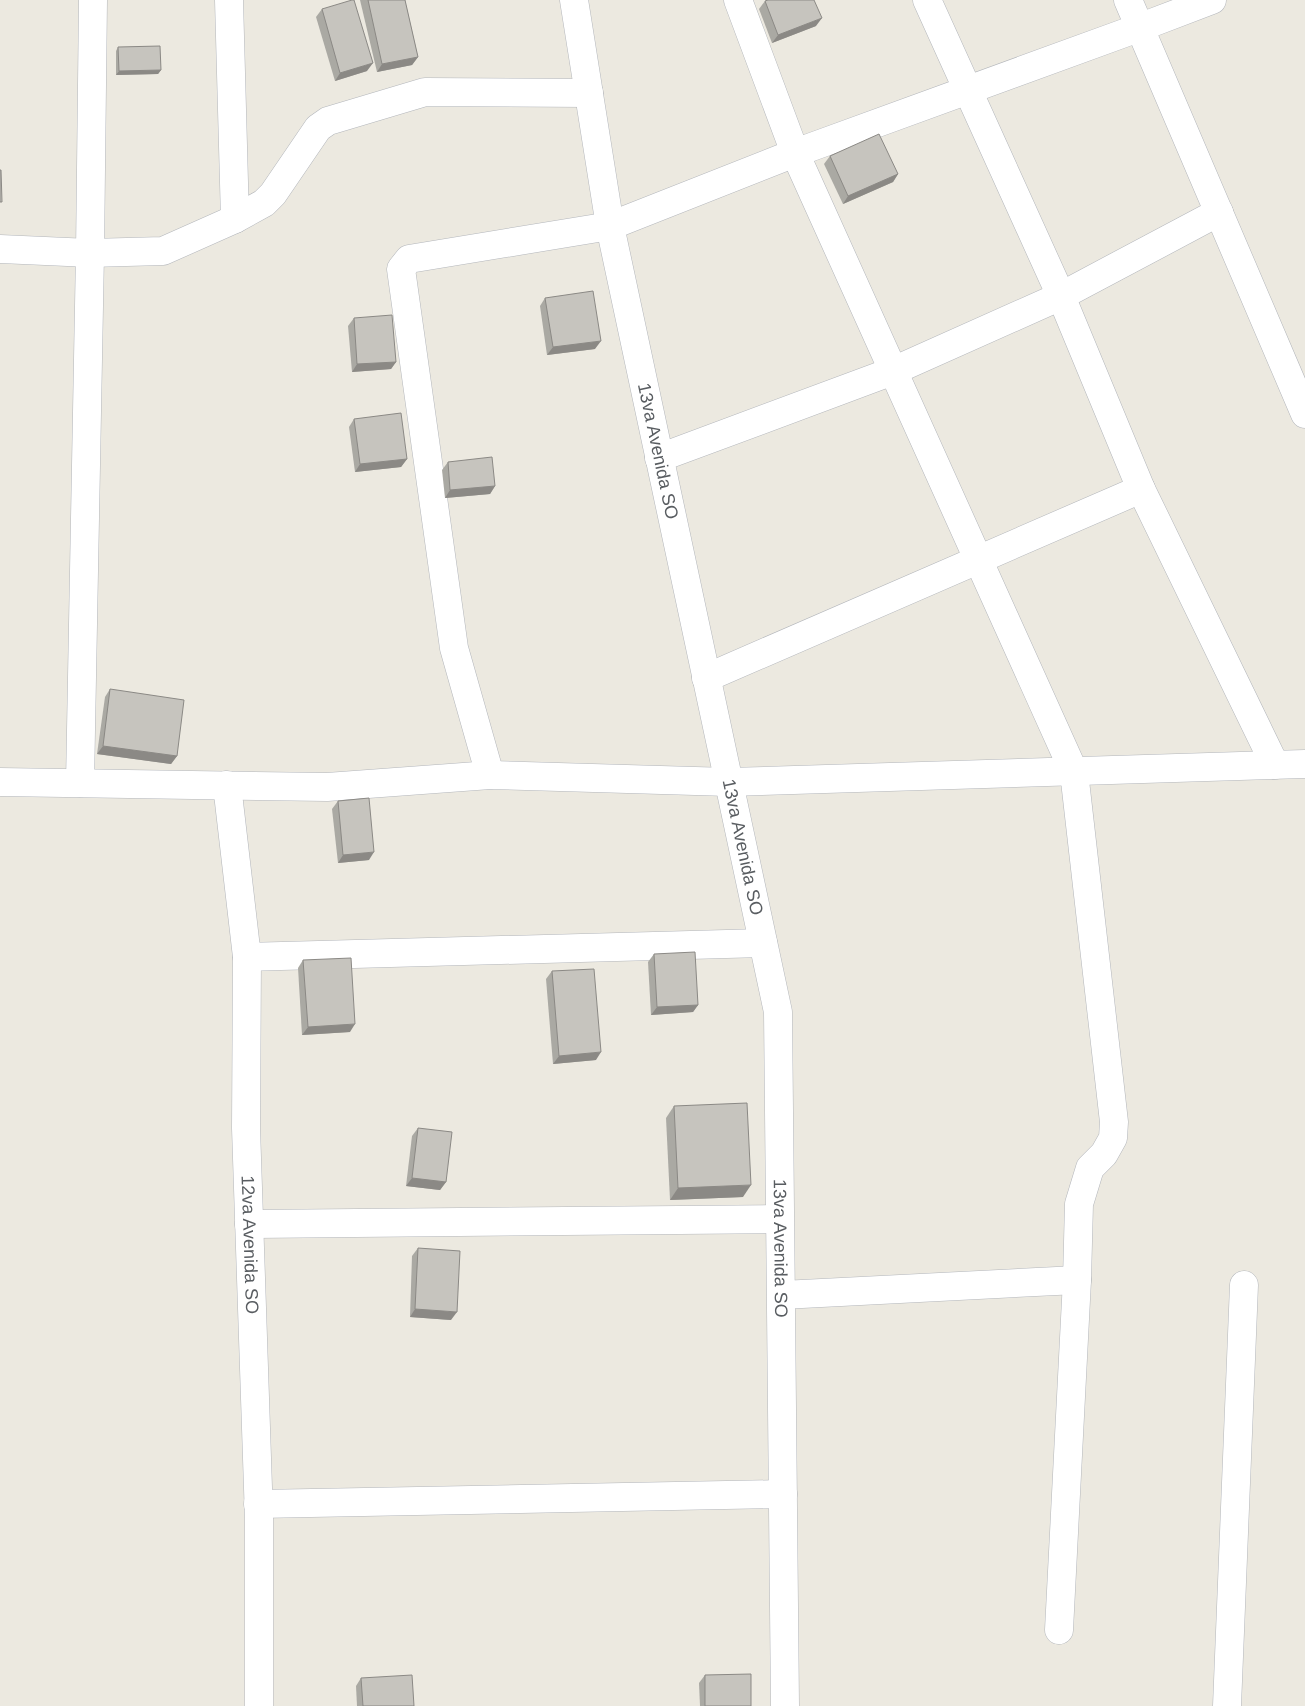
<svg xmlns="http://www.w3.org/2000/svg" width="1305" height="1706" font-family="Helvetica,sans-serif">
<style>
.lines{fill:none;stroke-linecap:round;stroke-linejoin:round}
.minor-casing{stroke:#b3b6bb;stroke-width:29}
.minor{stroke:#fff;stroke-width:28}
.wall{fill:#aaa9a3}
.shaded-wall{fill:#8b8985}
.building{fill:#c6c4be;stroke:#8b8985}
.labels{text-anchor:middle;stroke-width:4;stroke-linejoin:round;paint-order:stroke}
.street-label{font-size:18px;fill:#595d61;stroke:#fff}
</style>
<rect width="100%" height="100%" fill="#ece9e0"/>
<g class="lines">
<!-- minor casing -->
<g class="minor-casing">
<g id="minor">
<path d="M229,0L235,219"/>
<path id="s1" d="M574,0L610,226L778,1012L785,1706"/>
<path d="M738,0L795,153L1074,772L1114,1122L1113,1138L1104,1154L1090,1168L1079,1204L1077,1280L1059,1630"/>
<path d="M927,0L1061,296L1141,489L1275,765"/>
<path d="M1128,0L1305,414"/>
<path d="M0,249L90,253L163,251L235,219L264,203L273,194L318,128L328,121L425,92L589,93"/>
<path d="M659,458L893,371L1061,296L1219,212"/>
<path d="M706,678L1141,489"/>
<path d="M490,775L454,648L401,269L409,259L610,226L795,153L1141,27L1212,0"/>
<path d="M0,782L327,787L490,775L729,782L1305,764"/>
<path d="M80,783L90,253L93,0"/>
<path id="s2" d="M227,785L247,957L246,1128L259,1518V1706"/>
<path d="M247,957L763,943"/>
<path d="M249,1224L779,1219"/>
<path d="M782,1295L1077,1280"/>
<path d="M258,1504L783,1494"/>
<path d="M1227,1706L1244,1285"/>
</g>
</g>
<!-- minor -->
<use href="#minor" class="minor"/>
</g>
<!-- wall -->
<g class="wall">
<path d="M360,0H405L418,57L412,65L377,72Z"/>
<path d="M765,1L816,26L772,43L759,9Z"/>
<path d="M322,9L367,71L335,81L316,17Z"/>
<path d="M118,47L161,70L158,74L116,75V51Z"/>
<path d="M830,156L898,174L893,182L843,204L824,164Z"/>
<path d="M545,298L595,349L547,355L540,306Z"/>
<path d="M354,318L396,362L391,369L352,372L348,326Z"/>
<path d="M354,419L407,459L401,467L355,472L349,427Z"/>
<path d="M448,462L495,486L490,494L445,498L442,470Z"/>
<path d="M110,689L177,756L171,764L97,754L105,697Z"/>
<path d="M338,801L369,860L338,863L332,809Z"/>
<path d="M654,954L698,1005L693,1012L651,1015L648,962Z"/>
<path d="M303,960L350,1032L302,1035L298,968Z"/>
<path d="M552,971L596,1060L553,1064L546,979Z"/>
<path d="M674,1106L743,1197L670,1200L666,1118Z"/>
<path d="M418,1128L446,1182L440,1190L406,1186L412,1136Z"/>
<path d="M418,1248L451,1320L410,1317L412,1256Z"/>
<path d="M705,1675L751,1706H700L699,1683Z"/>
<path d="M361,1678L414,1706H357L356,1686Z"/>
</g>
<!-- shaded-wall -->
<g class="shaded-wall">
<path d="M822,18L816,26L772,43L778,35Z"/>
<path d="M418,57L412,65L377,72L382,64Z"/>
<path d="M373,63L367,71L335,81L340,73Z"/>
<path d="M161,70L158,74L116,75L119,71Z"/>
<path d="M898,174L893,182L843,204L848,196Z"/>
<path d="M601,341L595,349L547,355L553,347Z"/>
<path d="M396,362L391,369L352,372L357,364Z"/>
<path d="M407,459L401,467L355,472L360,464Z"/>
<path d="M495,486L490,494L445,498L450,490Z"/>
<path d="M103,746L177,756L171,764L97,754Z"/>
<path d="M374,852L369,860L338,863L343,855Z"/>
<path d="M698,1005L693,1012L651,1015L657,1007Z"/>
<path d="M355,1024L350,1032L302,1035L308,1027Z"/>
<path d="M601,1052L596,1060L553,1064L559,1056Z"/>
<path d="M412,1178L446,1182L440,1190L406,1186Z"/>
<path d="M751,1185L743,1197L670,1200L678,1188Z"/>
<path d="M415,1309L457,1312L451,1320L410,1317Z"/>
</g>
<!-- building -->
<g class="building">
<path d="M352,0H354L373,63L340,73L322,9Z"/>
<path d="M368,0H405L418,57L382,64Z"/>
<path d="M768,0H814L822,18L778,35L765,1Z"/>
<path d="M160,46L161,70L119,71L118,47Z"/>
<path d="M879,134L898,174L848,196L830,156Z"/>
<path d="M0,170H1L2,202H0Z"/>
<path d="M593,291L601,341L553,347L545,298Z"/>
<path d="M392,315L396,362L357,364L354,318Z"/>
<path d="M401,413L407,459L360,464L354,419Z"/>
<path d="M492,457L495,486L450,490L448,462Z"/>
<path d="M110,689L184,700L177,756L103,746Z"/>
<path d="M369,798L374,852L343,855L338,801Z"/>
<path d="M695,952L698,1005L657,1007L654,954Z"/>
<path d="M351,958L355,1024L308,1027L303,960Z"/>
<path d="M594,969L601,1052L559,1056L552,971Z"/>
<path d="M747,1103L751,1185L678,1188L674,1106Z"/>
<path d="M418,1128L452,1132L446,1182L412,1178Z"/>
<path d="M418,1248L460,1251L457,1312L415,1309Z"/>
<path d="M751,1674V1706H705V1675Z"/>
<path d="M412,1675L414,1706H363L361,1678Z"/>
</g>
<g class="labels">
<!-- street labels -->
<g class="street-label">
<text dy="6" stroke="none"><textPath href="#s1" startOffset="459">13va Avenida SO</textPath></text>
<text dy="6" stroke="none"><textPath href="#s1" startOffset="864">13va Avenida SO</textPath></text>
<text dy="6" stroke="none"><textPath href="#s2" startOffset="461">12va Avenida SO</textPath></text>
<text dy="6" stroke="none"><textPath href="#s1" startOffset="1269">13va Avenida SO</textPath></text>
</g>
</g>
</svg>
